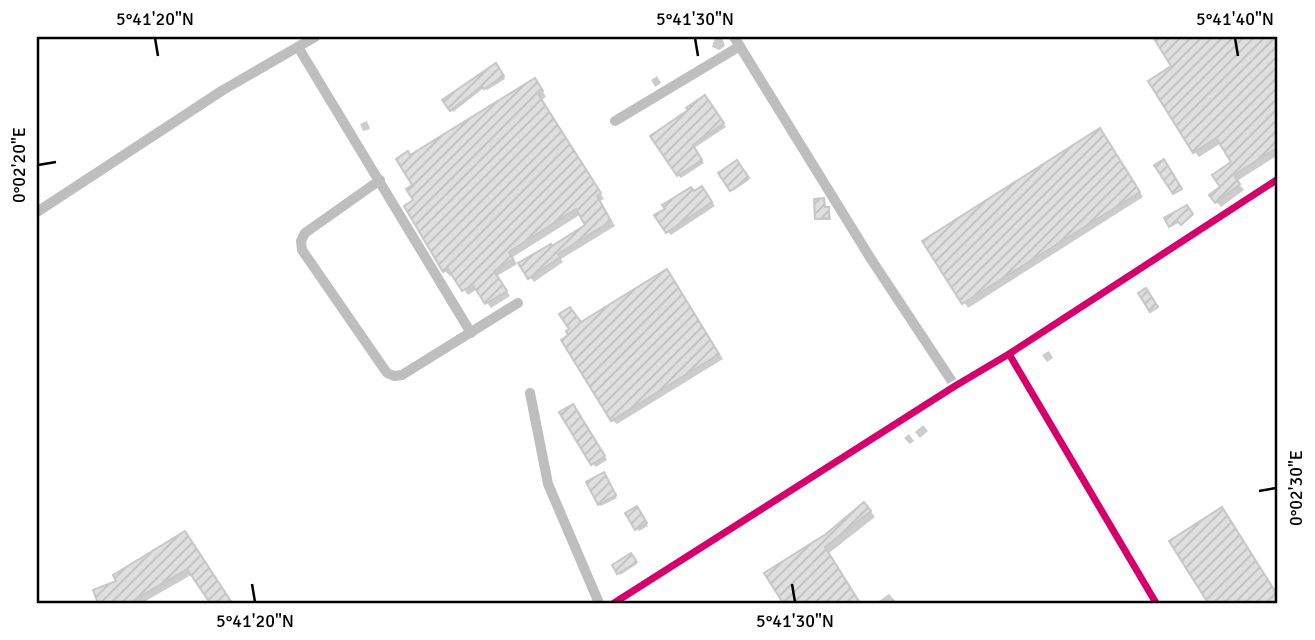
<svg xmlns="http://www.w3.org/2000/svg" width="1315" height="640" font-family="Signika,sans-serif">
<style>
.shadow{fill:#0003}
.building{fill:url(#building-hatch);stroke:#c7c7c7;stroke-width:2}
.lines{fill:none;stroke-linecap:round;stroke-linejoin:round}
.minor{stroke:#bebebe;stroke-width:10}
.cycleway-casing{stroke:#fff;stroke-width:11}
.cycleway{stroke:#d6006c;stroke-width:7}
.ticks{fill:none;stroke:#000;stroke-width:2.5}
.neatline{fill:none;stroke:#000;stroke-width:2.5}
.ticks-label{font-size:18px;text-anchor:middle;fill:#000}
</style>
<defs>
<pattern id="building-hatch" width="6" height="6" patternUnits="userSpaceOnUse" patternTransform="scale(1.75)"><rect width="6" height="6" fill="#dfdfdf"/><path d="M-1 1l2-2M0 6l6-6M5 7l2-2" fill="none" stroke="#bebebe"/></pattern>
</defs>
<rect width="100%" height="100%" fill="#fff"/>
<!-- shadow -->
<g class="shadow">
<path d="M715,37H722L725,46L719,50L712,47Z"/>
<path d="M1155,37L1278,38V155L1237,181L1244,190L1221,207L1211,196L1223,188L1234,162L1221,143L1199,157L1195,152L1174,67Z"/>
<path d="M498,67L505,79L487,90L485,87L453,112L444,101Z"/>
<path d="M657,76L661,83L655,87L651,80Z"/>
<path d="M539,85L546,97L541,100L604,199L600,201L615,226L561,259L563,262L534,282L530,277L552,248L588,226L581,214L513,257L517,264L497,276L510,296L491,308L477,289L468,295L453,274L450,276L445,271L406,206L415,201L411,157Z"/>
<path d="M708,100L726,127L694,148L704,163L681,178L678,175Z"/>
<path d="M367,121L370,129L363,131L360,124Z"/>
<path d="M1100,131L1143,197L968,308L925,242Z"/>
<path d="M739,165L749,180L733,191L731,189Z"/>
<path d="M705,192L715,206L671,235L668,232L694,193Z"/>
<path d="M824,200L826,209L830,211L831,220H818L816,218Z"/>
<path d="M667,271L723,359L617,424L612,420L571,336L581,324Z"/>
<path d="M1049,351L1053,358L1047,362L1042,355Z"/>
<path d="M576,410L607,460L596,467L593,464Z"/>
<path d="M923,425L928,431L920,438L915,432Z"/>
<path d="M909,434L914,441L910,444L904,438Z"/>
<path d="M606,476L617,498L601,506L599,504Z"/>
<path d="M869,509L875,517L829,553L860,603H785L766,574Z"/>
<path d="M1222,509L1278,595V603H1210L1171,541Z"/>
<path d="M639,510L648,526L639,531L627,514Z"/>
<path d="M190,538L233,603H212L193,574L142,603H100L95,591L118,582Z"/>
<path d="M633,557L637,564L620,575L618,573Z"/>
<path d="M889,594L897,603H876Z"/>
</g>
<!-- building -->
<g class="building">
<path d="M1153,37H1278V147L1234,175L1240,184L1215,203L1209,195L1220,187L1212,175L1231,162L1216,138L1193,153L1148,81L1171,66Z"/>
<path d="M496,63L504,76L484,89L482,86L450,111L442,100Z"/>
<path d="M535,78L543,91L538,94L601,193L597,196L611,221L558,254L560,257L528,279L518,263L551,244L552,246L585,225L576,209L509,252L513,259L494,271L507,291L485,304L473,285L462,291L448,269L443,272L404,206L413,200L406,189L412,185L396,159L408,151L410,155Z"/>
<path d="M705,95L724,123L693,145L702,160L677,176L650,136L688,110L686,108Z"/>
<path d="M1100,128L1140,192L962,304L922,241Z"/>
<path d="M1164,159L1182,189L1173,194L1154,165Z"/>
<path d="M737,160L749,178L730,191L718,173Z"/>
<path d="M702,186L712,202L666,233L654,215L665,209L662,205L691,187L694,191Z"/>
<path d="M824,198L825,207H829V218L815,219L814,199Z"/>
<path d="M1187,205L1193,214L1181,225L1178,222L1169,227L1164,218Z"/>
<path d="M667,269L719,354L611,421L561,340L568,335L566,331L569,329L559,314L570,307L581,322Z"/>
<path d="M1146,288L1158,307L1150,312L1138,293Z"/>
<path d="M573,404L605,456L591,465L559,412Z"/>
<path d="M604,472L616,495L598,505L586,482Z"/>
<path d="M864,502L871,511L825,547L860,603H783L764,573L826,534Z"/>
<path d="M637,506L647,523L635,530L625,513Z"/>
<path d="M1222,507L1278,596V603H1208L1169,541Z"/>
<path d="M185,531L232,603H210L187,569L129,603H98L93,590L116,581L113,575Z"/>
<path d="M631,553L637,562L617,574L612,565Z"/>
</g>
<g class="lines">
<!-- minor -->
<g class="minor">
<path d="M734,37L871,259L955,386"/>
<path d="M298,47L471,333"/>
<path d="M615,121L740,46"/>
<path d="M380,180L305,233L301,241L302,250L387,373L394,376L402,375L518,303"/>
<path d="M37,212L223,90L315,37"/>
<path d="M1009,354L1156,603"/>
<path d="M530,393L548,484L599,603"/>
<path d="M614,603L955,386L1009,354L1278,179"/>
</g>
<!-- cycleway casing -->
<g class="cycleway-casing">
<g id="cycleway">
<path d="M1009,354L1156,603"/>
<path d="M614,603L955,386L1009,354L1278,179"/>
</g>
</g>
<!-- cycleway -->
<use href="#cycleway" class="cycleway"/>
</g>
<!-- ticks -->
<path class="ticks" d="M155,38L158,56M695,38L698,56M1235,38L1238,56M38,165L56,162M1259,491L1276,488M252,584L255,602M792,584L795,602"/>
<!-- border -->
<rect width="1315" height="640" fill="none" stroke="#ffffff" stroke-width="77"/>
<rect x="38" y="38" width="1238" height="564" class="neatline"/>
<g class="ticks-label">
<text x="155" y="25">5°41'20"N</text>
<text x="695" y="25">5°41'30"N</text>
<text x="1235" y="25">5°41'40"N</text>
<text transform="translate(19 165) rotate(-90)" y="6">0°02'20"E</text>
<text transform="translate(1296 488) rotate(-90)" y="6">0°02'30"E</text>
<text x="255" y="627">5°41'20"N</text>
<text x="795" y="627">5°41'30"N</text>
</g>
</svg>
